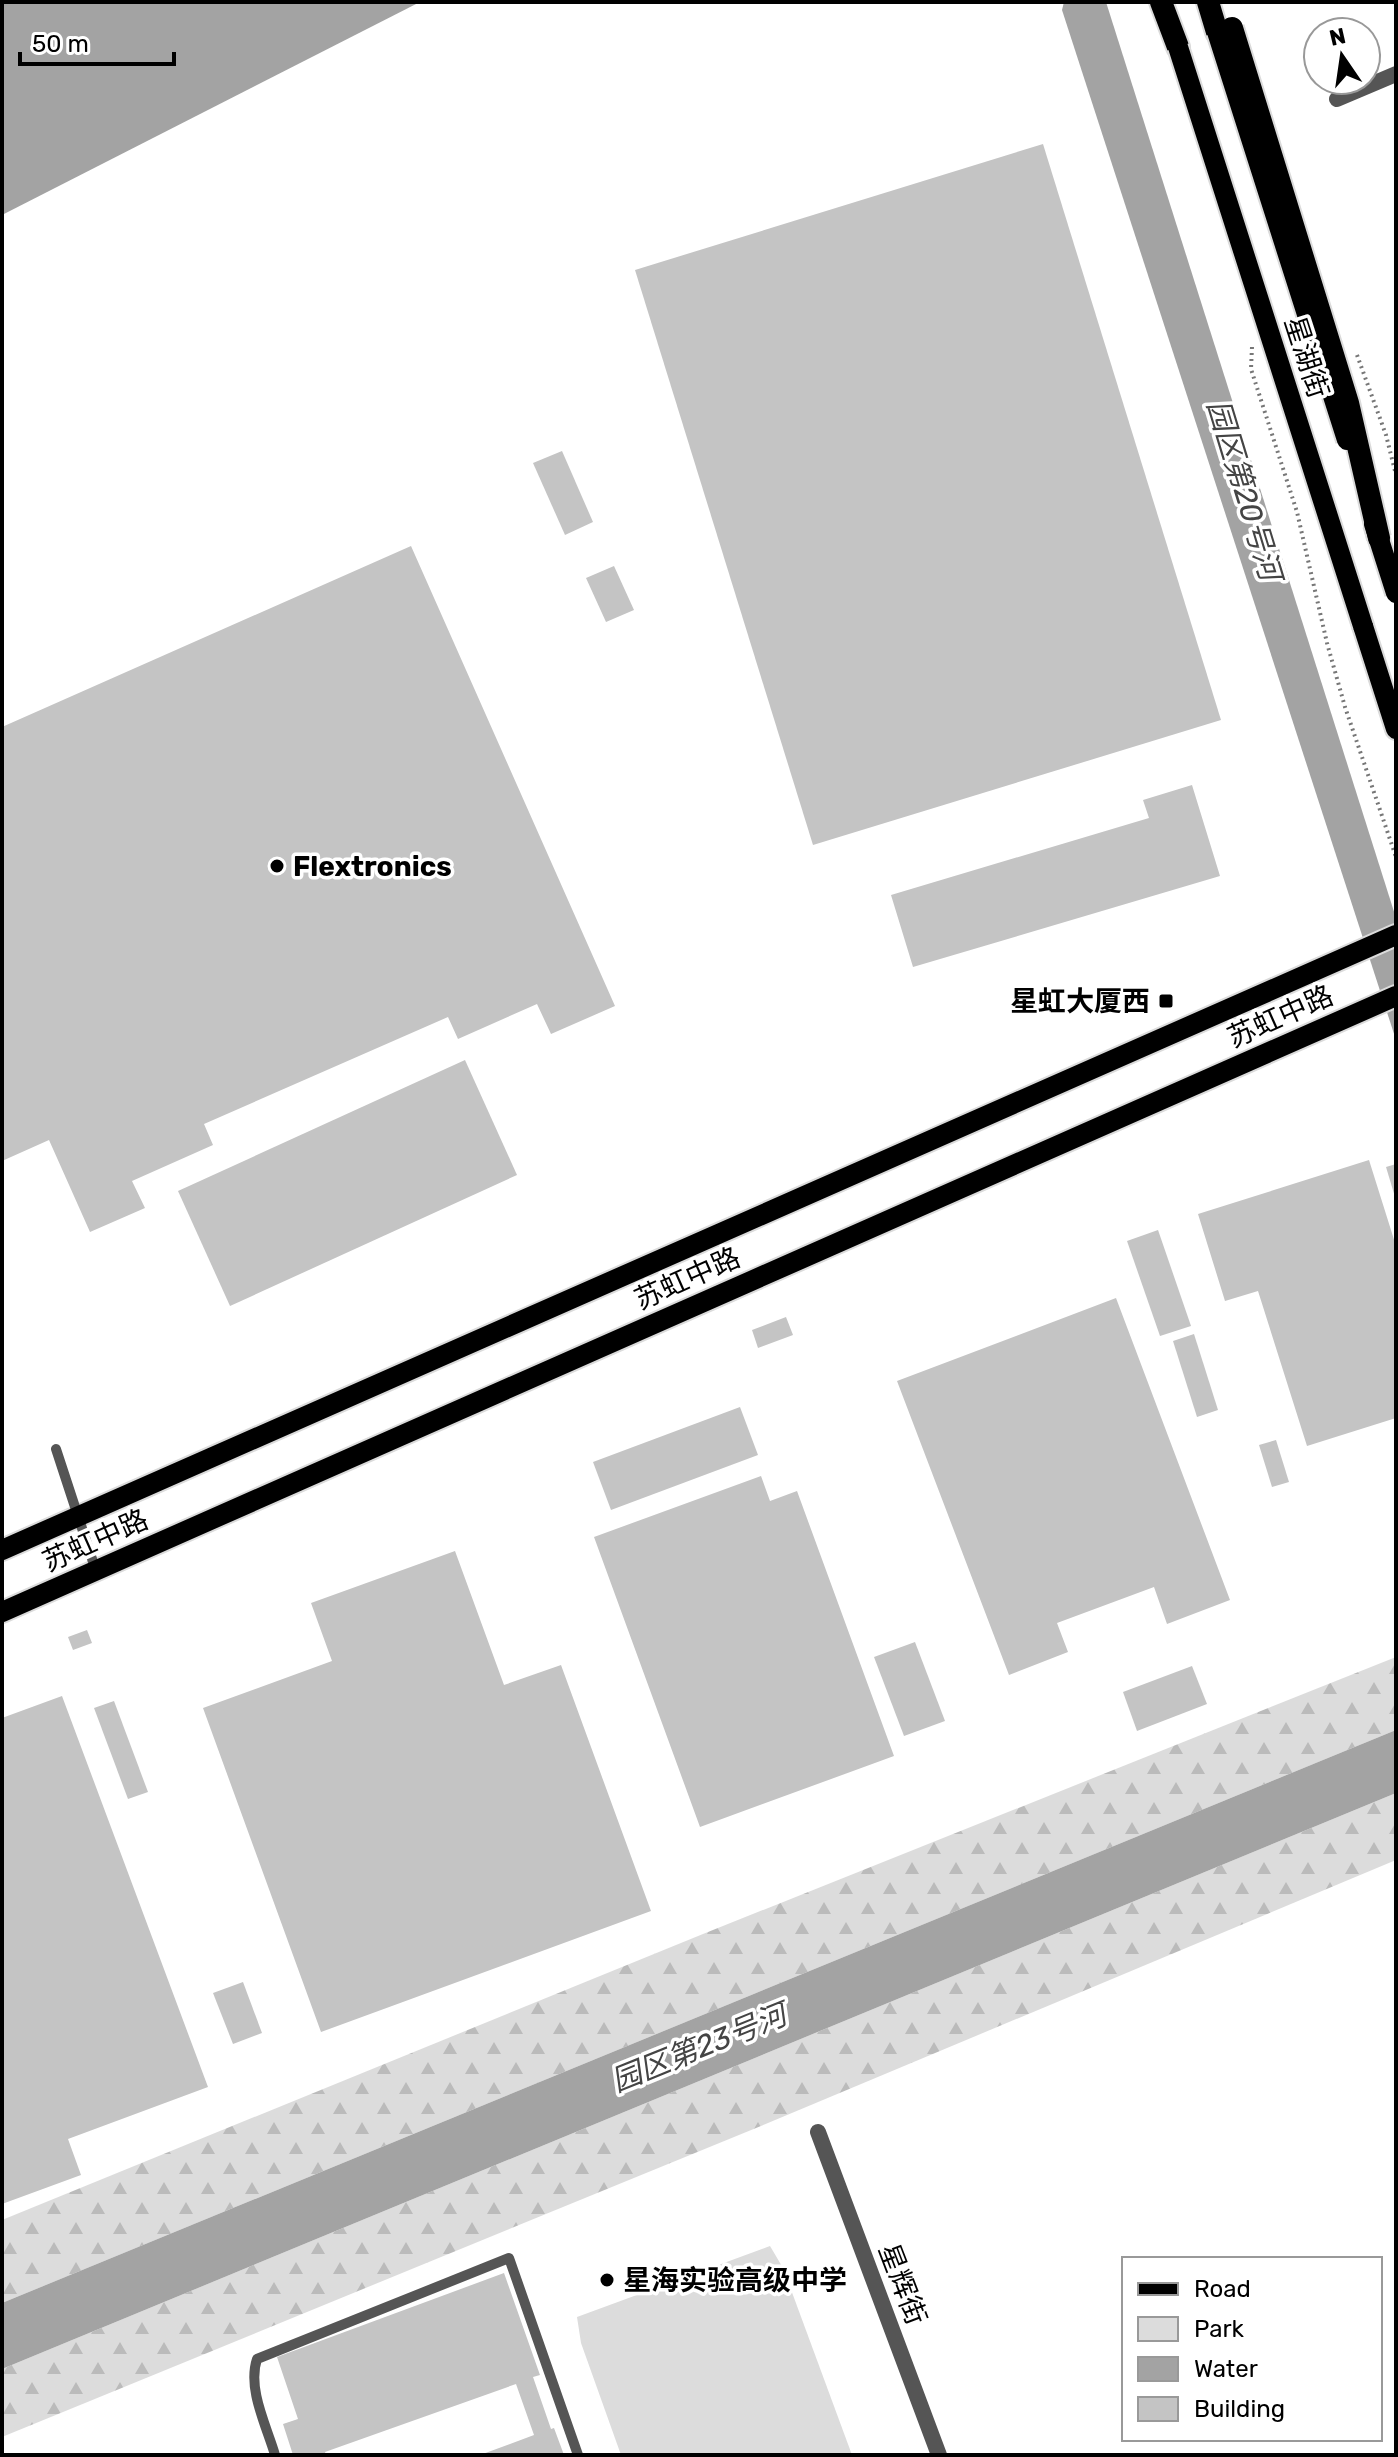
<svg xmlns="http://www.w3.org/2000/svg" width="1398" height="2457" font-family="Rubik,'Noto Sans SC',sans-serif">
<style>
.green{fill:#dcdcdc}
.forest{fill:url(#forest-firs)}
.water{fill:#a3a3a3}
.building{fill:#c4c4c4}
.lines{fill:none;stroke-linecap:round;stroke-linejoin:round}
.primary-casing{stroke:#dbdbdb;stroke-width:24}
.trunk-casing{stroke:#dbdbdb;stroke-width:26}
.path{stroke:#777;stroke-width:4;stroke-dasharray:2 4;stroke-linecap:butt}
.service{stroke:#555;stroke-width:10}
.tertiary{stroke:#555;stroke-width:16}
.primary{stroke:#000;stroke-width:20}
.trunk{stroke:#000;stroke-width:22}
.primary-bridge-casing{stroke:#dbdbdb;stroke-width:24;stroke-linecap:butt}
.trunk-bridge-casing{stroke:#dbdbdb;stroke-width:26;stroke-linecap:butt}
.primary-bridge{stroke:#000;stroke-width:20}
.trunk-bridge{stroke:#000;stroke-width:22}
.poi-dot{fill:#000;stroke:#fff;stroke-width:3}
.labels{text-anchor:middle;stroke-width:7;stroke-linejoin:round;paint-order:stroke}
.street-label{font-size:28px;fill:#000;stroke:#fff}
.poi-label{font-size:28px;font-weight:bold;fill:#000;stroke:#fff;text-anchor:start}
.water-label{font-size:30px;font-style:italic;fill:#444;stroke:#fff}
</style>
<defs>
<pattern id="forest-firs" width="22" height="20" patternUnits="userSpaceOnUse" patternTransform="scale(2)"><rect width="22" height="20" fill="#dcdcdc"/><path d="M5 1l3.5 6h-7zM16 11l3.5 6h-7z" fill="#bbb"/></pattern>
</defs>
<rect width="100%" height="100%" fill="#fff"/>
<!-- green -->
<path class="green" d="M770,2246L783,2268L852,2455H621L581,2343L577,2317Z"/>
<!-- forest -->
<g class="forest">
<path d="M1396,1657V1730L2,2303V2220L703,1934Z"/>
<path d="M1396,1793V1860L768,2123L2,2437V2369Z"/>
</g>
<!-- water -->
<g class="water">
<path d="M2,2H420L2,215Z"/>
<path d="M1064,2H1106L1396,918V1040L1062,10Z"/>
<path d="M1396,1730V1793L2,2369V2303Z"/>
</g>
<!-- building -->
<g class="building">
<path d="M1043,144L1221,720L813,845L635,270Z"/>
<path d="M562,451L593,522L565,535L533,463Z"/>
<path d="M411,546L615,1006L551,1034L537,1004L458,1039L448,1017L204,1124L213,1145L132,1181L145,1208L90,1232L49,1140L2,1161V727Z"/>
<path d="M614,566L634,610L606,622L586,578Z"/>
<path d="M1192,785L1220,876L913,967L891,895L1149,818L1143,800Z"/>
<path d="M465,1060L517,1175L230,1306L178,1191Z"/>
<path d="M1369,1160L1396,1246V1418L1307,1446L1258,1291L1225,1301L1198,1214Z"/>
<path d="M1396,1164V1197H1395L1386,1167Z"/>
<path d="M1158,1230L1191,1326L1160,1336L1127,1241Z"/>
<path d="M1116,1298L1230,1600L1167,1624L1154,1587L1057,1623L1068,1652L1009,1675L897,1381Z"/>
<path d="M786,1317L793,1335L758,1348L752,1330Z"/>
<path d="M1194,1334L1218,1410L1197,1417L1173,1341Z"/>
<path d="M740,1407L758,1455L611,1510L593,1462Z"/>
<path d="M1276,1440L1289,1482L1272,1487L1259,1445Z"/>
<path d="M761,1476L770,1501L797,1491L894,1756L700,1827L594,1537Z"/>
<path d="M455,1551L504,1685L561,1665L651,1911L321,2032L203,1708L332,1661L311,1603Z"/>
<path d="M87,1630L92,1643L73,1650L68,1637Z"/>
<path d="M915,1642L945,1721L904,1736L874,1657Z"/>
<path d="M1192,1666L1207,1704L1137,1731L1123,1692Z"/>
<path d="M62,1696L208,2087L68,2139L81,2175L2,2204V1718Z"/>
<path d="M114,1701L148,1792L128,1799L94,1708Z"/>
<path d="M243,1982L262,2033L233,2044L213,1993Z"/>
<path d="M504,2273L540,2375L533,2377L551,2429L554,2428L564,2455H480L534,2435L516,2384L325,2452L326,2455H293L283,2424L298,2419L277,2357Z"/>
</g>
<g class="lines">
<!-- primary casing -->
<g class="primary-casing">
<g id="primary">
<path d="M1363,626L1396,729"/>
<path d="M2,1550L1396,935"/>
<path d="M2,1612L1396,996"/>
</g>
</g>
<!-- trunk casing -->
<g class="trunk-casing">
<g id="trunk">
<path d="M1161,2L1178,47"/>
<path d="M1208,2L1217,32"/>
</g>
</g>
<!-- path -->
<g class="path">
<path d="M1252,347L1251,369L1297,512L1327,643L1345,707L1396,857"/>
<path d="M1357,355L1386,435L1396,475"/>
</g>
<!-- service -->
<g class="service">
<path d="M56,1449L96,1571"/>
<path d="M275,2455C267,2427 247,2389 257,2359L509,2258L578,2455"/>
</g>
<!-- tertiary -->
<g class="tertiary">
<path d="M1337,99L1396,74"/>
<path d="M818,2132L939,2455"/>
</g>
<!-- primary -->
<use href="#primary" class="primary"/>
<!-- trunk -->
<use href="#trunk" class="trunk"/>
<!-- primary-bridge casing -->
<g class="primary-bridge-casing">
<g id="primary-bridge">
<path d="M1217,32L1347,440"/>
<path d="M1178,47L1363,626"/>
<path d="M1374,524L1396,593"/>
</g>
</g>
<!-- trunk-bridge casing -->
<g class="trunk-bridge-casing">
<path id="trunk-bridge" d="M1232,28L1348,403L1379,538"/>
</g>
<!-- primary-bridge -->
<use href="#primary-bridge" class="primary-bridge"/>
<!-- trunk-bridge -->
<use href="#trunk-bridge" class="trunk-bridge"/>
</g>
<!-- markers -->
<g class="poi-dot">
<circle cx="277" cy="866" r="8"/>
<rect x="1158" y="993" width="16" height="16" rx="4"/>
<circle cx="607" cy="2280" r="8"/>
</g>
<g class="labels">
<!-- street labels -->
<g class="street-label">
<text transform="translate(1307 357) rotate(72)" y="10">星湖街</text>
<text transform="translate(1280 1016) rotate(-24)" y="10">苏虹中路</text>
<text transform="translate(687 1278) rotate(-24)" y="10">苏虹中路</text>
<text transform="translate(95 1540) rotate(-24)" y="10">苏虹中路</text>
<text transform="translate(903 2284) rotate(69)" y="10">星辉街</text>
</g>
<!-- poi labels -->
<g class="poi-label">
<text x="293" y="876">Flextronics</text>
<text x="1150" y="1011" text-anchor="end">星虹大厦西</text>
<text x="623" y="2290">星海实验高级中学</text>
</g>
<!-- water labels -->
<g class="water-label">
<text transform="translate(1244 490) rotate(73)" y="10">园区第20号河</text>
<text transform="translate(699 2048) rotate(-22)" y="10">园区第23号河</text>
</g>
</g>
<!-- border -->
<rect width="1398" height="2457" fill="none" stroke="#000000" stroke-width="8"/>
<!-- legend -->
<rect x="1122" y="2257" width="260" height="184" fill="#ffffff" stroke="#999999" stroke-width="2"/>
<rect x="1138" y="2283" width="40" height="12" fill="#000000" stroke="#999999" stroke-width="2"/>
<text x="1194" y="2297" font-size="24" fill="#000000">Road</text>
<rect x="1138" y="2317" width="40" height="24" fill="#dcdcdc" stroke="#999999" stroke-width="2"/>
<text x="1194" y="2337" font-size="24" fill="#000000">Park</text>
<rect x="1138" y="2357" width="40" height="24" fill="#a3a3a3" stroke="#999999" stroke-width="2"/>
<text x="1194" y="2377" font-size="24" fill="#000000">Water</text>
<rect x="1138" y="2397" width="40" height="24" fill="#c4c4c4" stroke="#999999" stroke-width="2"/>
<text x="1194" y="2417" font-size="24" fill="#000000">Building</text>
<!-- north arrow -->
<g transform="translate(1342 56) rotate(347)"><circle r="38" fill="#ffffff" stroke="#999999" stroke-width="2"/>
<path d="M0-6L14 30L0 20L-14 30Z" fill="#000000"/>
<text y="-12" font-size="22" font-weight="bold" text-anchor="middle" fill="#000000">N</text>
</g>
<!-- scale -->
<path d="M20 52v12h154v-12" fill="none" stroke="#000000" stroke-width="4"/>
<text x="32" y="52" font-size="24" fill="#000000" stroke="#ffffff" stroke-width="6" paint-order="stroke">50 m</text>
</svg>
